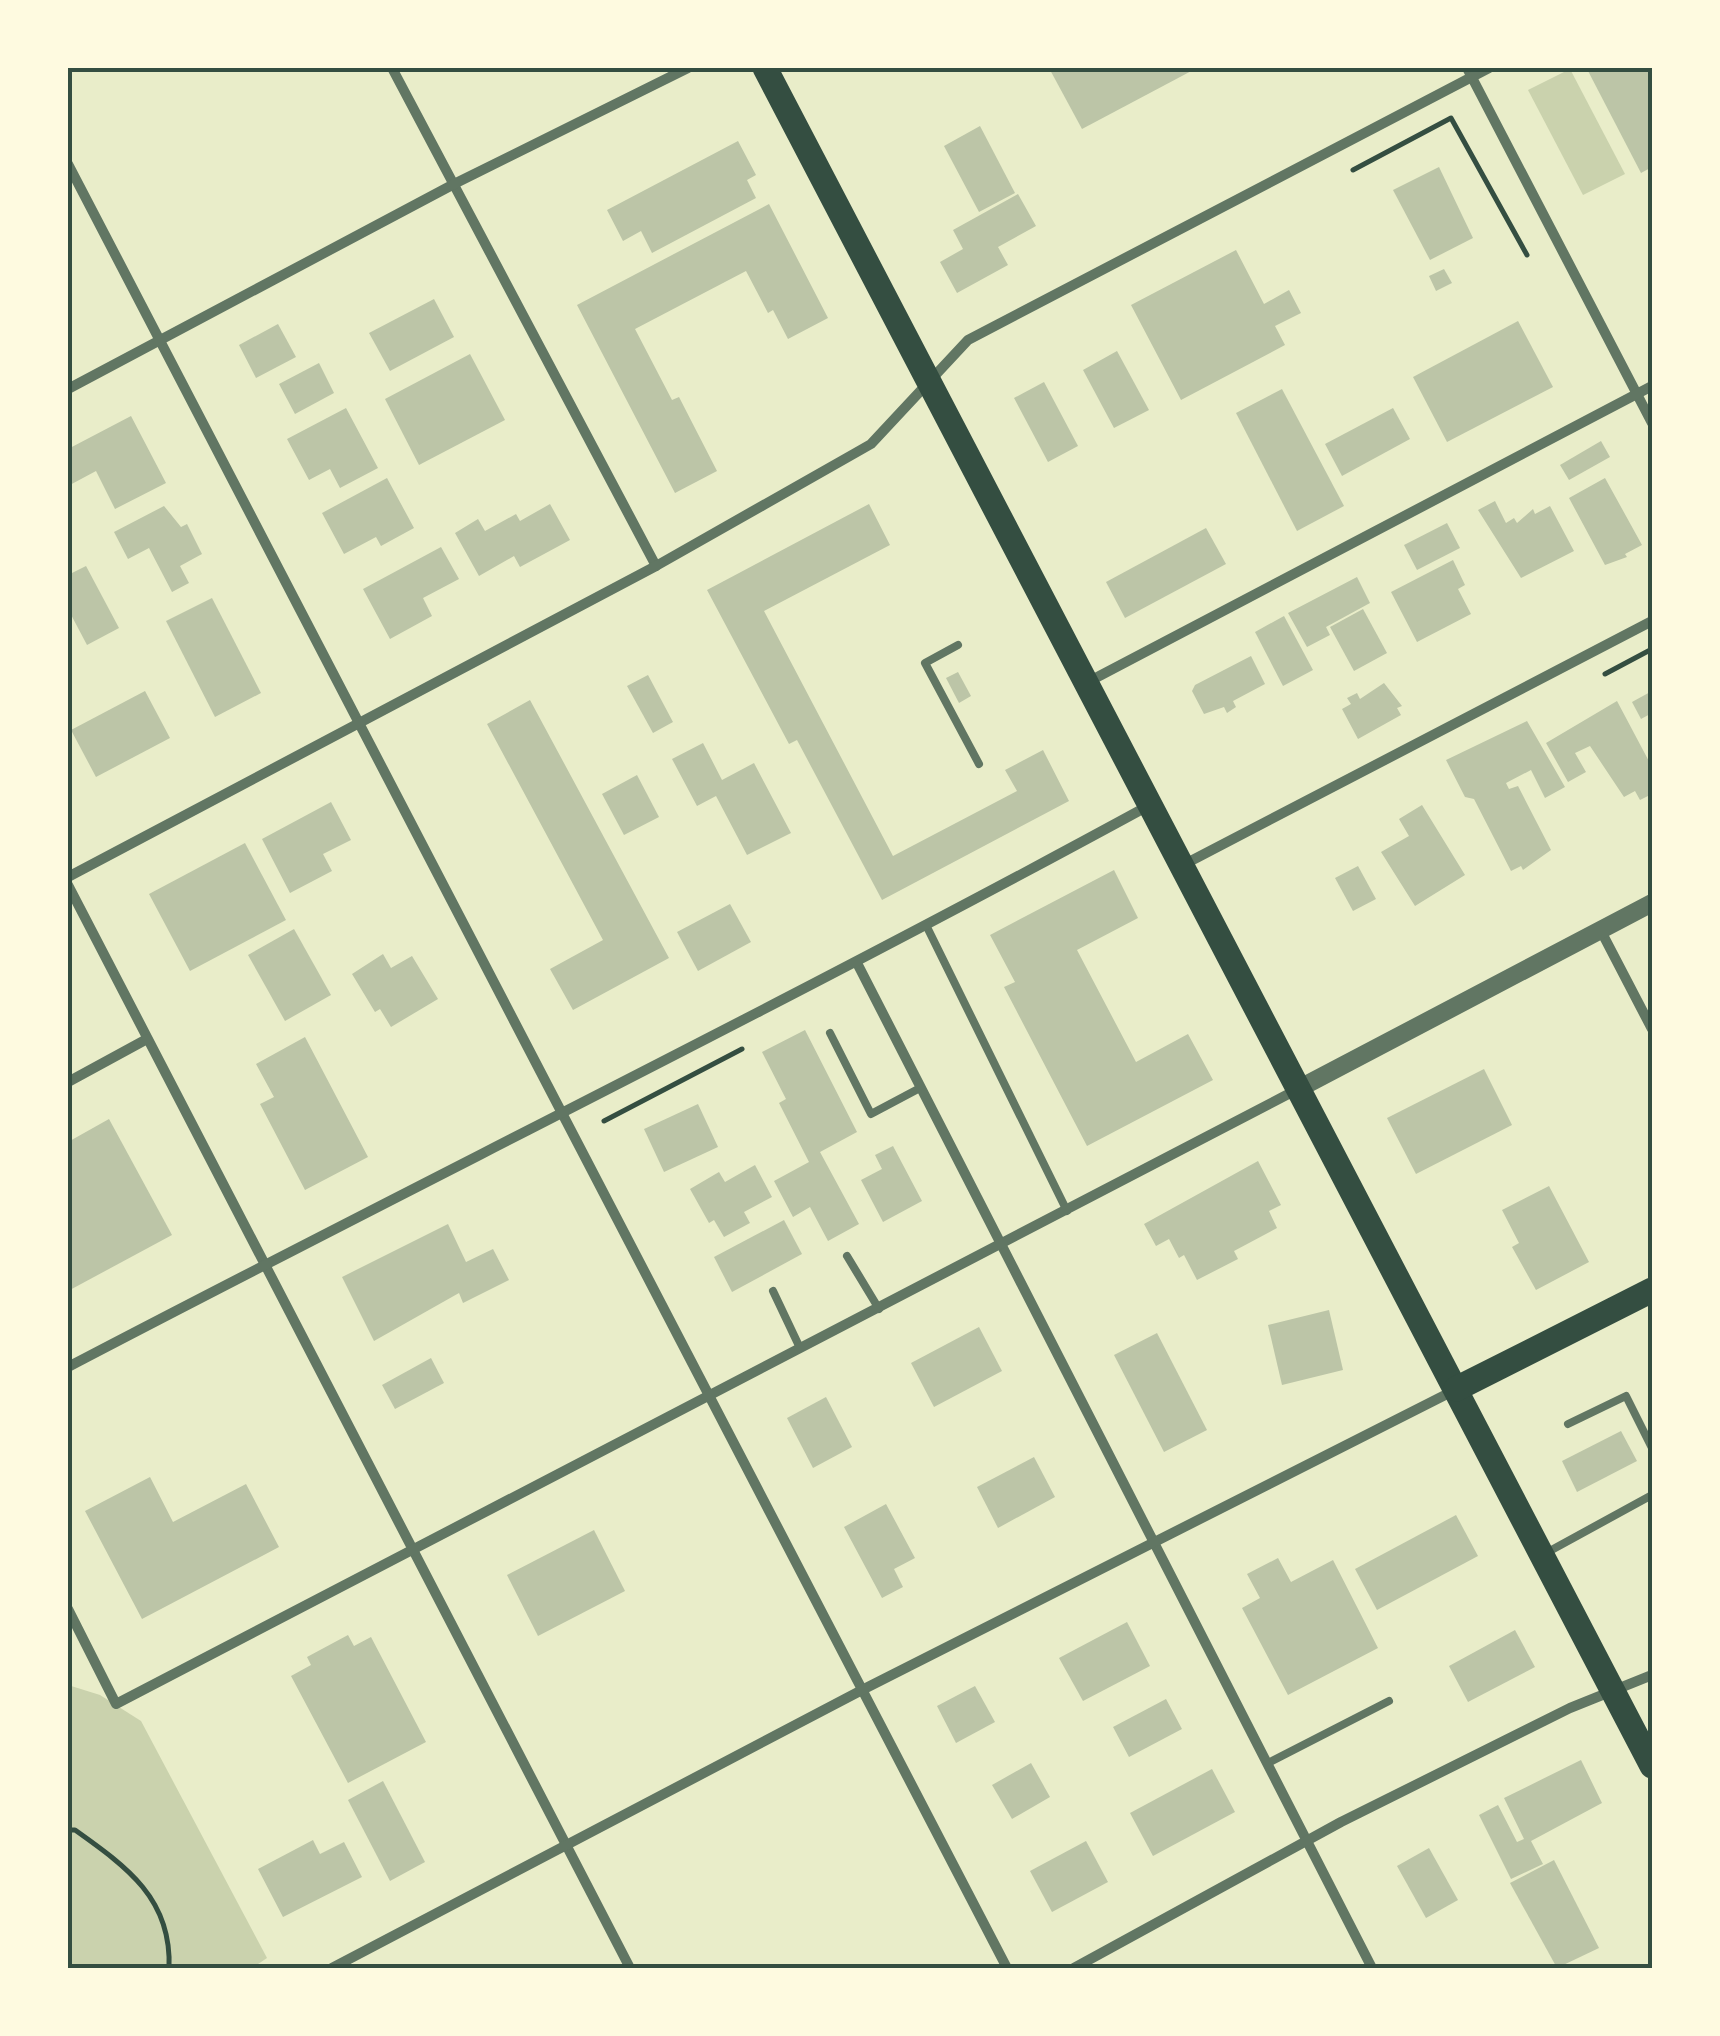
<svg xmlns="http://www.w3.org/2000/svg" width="1720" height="2036" font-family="'IBM Plex Sans',sans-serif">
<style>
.green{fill:#cad2ad}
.building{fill:#bcc5a7}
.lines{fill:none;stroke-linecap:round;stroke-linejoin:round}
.path{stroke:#344e41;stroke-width:5}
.service{stroke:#617663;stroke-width:8}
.minor{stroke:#617663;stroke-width:10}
.tertiary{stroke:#617663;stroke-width:18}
.primary{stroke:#344e41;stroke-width:25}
.neatline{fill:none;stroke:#344e41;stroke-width:4}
</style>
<rect width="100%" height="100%" fill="#e9edc9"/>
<!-- green -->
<g class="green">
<path d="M1570,69L1625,174L1583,195L1528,90Z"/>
<path d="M68,1685L100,1695L141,1721L267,1958L252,1968H68Z"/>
</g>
<!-- building -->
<g class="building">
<path d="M1049,68H1197L1082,129Z"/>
<path d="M1652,68V167L1641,173L1587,69Z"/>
<path d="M980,126L1015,193L979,212L944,146Z"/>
<path d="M738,141L756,175L747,180L756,198L652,253L641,231L623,241L607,210Z"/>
<path d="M1439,167L1473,238L1430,260L1393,190Z"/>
<path d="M1018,194L1036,226L998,247L1008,265L957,293L940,262L963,249L953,230Z"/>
<path d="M769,204L828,318L788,339L773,310L768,313L746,271L635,329L672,400L679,397L717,471L675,493L577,305Z"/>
<path d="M1236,250L1264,304L1289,290L1301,313L1275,326L1285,345L1181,400L1131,305Z"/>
<path d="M1444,269L1452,283L1436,291L1429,276Z"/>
<path d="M434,299L454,337L390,371L369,333Z"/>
<path d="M1518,321L1553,387L1447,442L1413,377Z"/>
<path d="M278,324L296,357L256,378L239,345Z"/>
<path d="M1117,351L1149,410L1114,428L1083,370Z"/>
<path d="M470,354L505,420L419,465L385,399Z"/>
<path d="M319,363L334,393L295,414L279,384Z"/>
<path d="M1044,382L1078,446L1048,462L1014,398Z"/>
<path d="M1282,389L1344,506L1297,531L1236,413Z"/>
<path d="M346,408L378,468L340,488L330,469L309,480L287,439Z"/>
<path d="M1393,408L1410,439L1342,476L1325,444Z"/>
<path d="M131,416L166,483L115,509L96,471L68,486V449Z"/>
<path d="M1601,441L1610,457L1569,480L1560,465Z"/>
<path d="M387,478L414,528L381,546L376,537L344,554L322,513Z"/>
<path d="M1605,478L1642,545L1625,554L1627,557L1605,565L1569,498Z"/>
<path d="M1495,501L1506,523L1514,518L1517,523L1533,509L1535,514L1550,506L1574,551L1521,578L1478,510Z"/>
<path d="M550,504L570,540L520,567L514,556L479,576L455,533L478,519L485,531L516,514L520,521Z"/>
<path d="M869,504L890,545L764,611L893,856L1017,791L1005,770L1043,750L1069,801L882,900L797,740L789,744L707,590Z"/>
<path d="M164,506L181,527L187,524L202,554L180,566L189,583L172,592L149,548L128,559L114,532Z"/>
<path d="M1447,523L1460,548L1417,570L1404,545Z"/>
<path d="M1206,528L1226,564L1125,618L1106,582Z"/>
<path d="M441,547L459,579L423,598L432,616L390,639L363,589Z"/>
<path d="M1453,560L1465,585L1458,589L1471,614L1417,642L1391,592Z"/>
<path d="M86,566L119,628L87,645L68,609V575Z"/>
<path d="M1357,577L1370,603L1326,627L1330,635L1307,647L1288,613Z"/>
<path d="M212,598L261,693L215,717L166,621Z"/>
<path d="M1363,609L1387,653L1354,671L1330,627Z"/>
<path d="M1284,616L1313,670L1283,686L1255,632Z"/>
<path d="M1251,656L1265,684L1233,701L1236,707L1227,713L1224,707L1204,714L1192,691L1195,685Z"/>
<path d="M958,672L971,696L959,703L946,678Z"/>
<path d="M648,675L673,722L653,733L627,686Z"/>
<path d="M1384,683L1402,706L1397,708L1401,715L1358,739L1342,709L1351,704L1347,698L1357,693L1360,699Z"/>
<path d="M145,691L170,738L96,777L71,730Z"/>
<path d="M1652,691V713L1641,719L1632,702Z"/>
<path d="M530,700L669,958L573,1010L550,969L603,940L487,724Z"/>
<path d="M1617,701L1652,767V794L1640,800L1635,791L1624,797L1590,746L1575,753L1586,772L1568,782L1546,743Z"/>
<path d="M1527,721L1565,787L1545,798L1531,770L1506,783L1509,789L1518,786L1551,850L1523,870L1521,866L1511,871L1474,799L1465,797L1446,760Z"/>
<path d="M703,743L722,780L754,763L791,833L747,855L716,796L697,806L672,759Z"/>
<path d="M637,775L659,817L624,835L602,794Z"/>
<path d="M331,802L351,840L323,854L332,871L290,893L262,839Z"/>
<path d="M1422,805L1465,875L1415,906L1381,852L1409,836L1399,819Z"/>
<path d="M245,843L286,920L190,971L149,894Z"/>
<path d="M1358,866L1376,899L1353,911L1335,878Z"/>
<path d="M1114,870L1138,918L1077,950L1136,1062L1188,1034L1213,1080L1087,1146L1004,987L1015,982L990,935Z"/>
<path d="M730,904L751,942L698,971L677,932Z"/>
<path d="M294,929L331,995L285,1021L248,955Z"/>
<path d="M383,954L391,968L412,956L438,999L391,1027L380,1009L375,1012L352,974Z"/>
<path d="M805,1030L857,1132L820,1152L859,1224L828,1241L810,1207L793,1217L774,1181L809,1162L779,1103L786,1099L762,1052Z"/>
<path d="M305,1037L368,1157L305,1190L260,1104L274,1097L256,1064Z"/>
<path d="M1484,1069L1512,1125L1416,1174L1387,1118Z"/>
<path d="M698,1104L718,1147L664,1172L644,1129Z"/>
<path d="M109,1119L172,1235L68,1291V1142Z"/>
<path d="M893,1146L922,1201L883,1222L861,1180L882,1169L875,1155Z"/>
<path d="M1258,1161L1281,1205L1269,1211L1277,1228L1234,1251L1238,1259L1197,1280L1184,1255L1179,1258L1169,1239L1156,1246L1144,1224Z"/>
<path d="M755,1165L772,1197L744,1212L750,1223L724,1237L714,1220L709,1223L690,1189L719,1172L725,1182Z"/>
<path d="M1549,1186L1589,1262L1536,1290L1512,1247L1519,1243L1502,1210Z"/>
<path d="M784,1220L802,1254L732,1292L714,1257Z"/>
<path d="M448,1224L466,1262L493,1249L509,1280L463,1303L459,1293L374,1341L342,1277Z"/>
<path d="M1329,1310L1343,1370L1282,1385L1268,1325Z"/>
<path d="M979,1327L1002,1371L934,1407L911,1363Z"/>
<path d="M1157,1333L1207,1430L1164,1452L1114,1355Z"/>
<path d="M431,1358L444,1383L395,1409L382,1385Z"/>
<path d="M826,1397L852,1447L813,1468L787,1418Z"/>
<path d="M1621,1431L1637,1461L1577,1492L1562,1461Z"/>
<path d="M1034,1457L1055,1497L998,1528L977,1487Z"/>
<path d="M150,1477L173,1522L246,1484L279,1547L142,1619L85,1511Z"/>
<path d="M886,1504L915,1558L894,1569L903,1587L882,1598L844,1527Z"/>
<path d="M1456,1515L1478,1556L1377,1610L1355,1569Z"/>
<path d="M594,1530L625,1591L538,1636L507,1575Z"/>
<path d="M1278,1558L1291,1582L1333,1560L1378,1648L1288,1695L1242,1608L1260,1598L1247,1574Z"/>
<path d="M1127,1622L1150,1666L1083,1701L1059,1658Z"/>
<path d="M1515,1630L1535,1667L1468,1702L1449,1666Z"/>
<path d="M348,1635L354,1646L371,1637L426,1742L348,1783L291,1676L311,1665L307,1657Z"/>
<path d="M975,1686L995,1722L956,1743L937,1706Z"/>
<path d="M1166,1699L1182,1729L1129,1757L1113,1727Z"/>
<path d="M1581,1760L1602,1803L1531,1841L1543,1864L1511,1879L1479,1815L1498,1805L1517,1842L1524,1839L1504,1798Z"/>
<path d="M1031,1763L1050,1797L1012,1819L992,1785Z"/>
<path d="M1212,1769L1235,1812L1153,1856L1130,1813Z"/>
<path d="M383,1781L425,1862L390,1881L348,1800Z"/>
<path d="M313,1840L320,1854L344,1842L362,1877L283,1917L258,1869Z"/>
<path d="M1086,1841L1108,1882L1052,1912L1030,1871Z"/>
<path d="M1429,1848L1458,1900L1426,1918L1397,1866Z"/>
<path d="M1554,1860L1599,1948L1557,1968L1510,1883Z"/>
</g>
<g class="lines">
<!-- path -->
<g class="path">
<path d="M1353,170L1451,118L1527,255"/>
<path d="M1605,674L1652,649"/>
<path d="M1652,967V970"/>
<path d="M604,1121L742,1049"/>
<path d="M68,1830H75C127,1867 172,1899 169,1968"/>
</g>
<!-- service -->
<g class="service">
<path d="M958,645L925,663L979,764"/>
<path d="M926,925L1067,1211"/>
<path d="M830,1033L871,1114L920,1088"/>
<path d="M847,1256L879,1309"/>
<path d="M773,1291L800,1348"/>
<path d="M1568,1424L1626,1396L1652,1448"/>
<path d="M1546,1553L1652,1495"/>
<path d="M1268,1763L1389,1701"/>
</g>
<!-- minor -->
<g class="minor">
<path d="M392,68L656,566"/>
<path d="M1467,68L1652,423"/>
<path d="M68,164L1007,1968"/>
<path d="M68,389L456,183L688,68"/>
<path d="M1086,683L1652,386"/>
<path d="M1183,865L1652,621"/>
<path d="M68,877L656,566L857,452L871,444L968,340L1489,68"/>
<path d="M68,885L630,1968"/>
<path d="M1601,931L1652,1029"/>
<path d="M857,963L1372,1968"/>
<path d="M68,1082L147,1039"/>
<path d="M68,1367C427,1179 792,1000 1148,806"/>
<path d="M68,1609L116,1704L1298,1089"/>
<path d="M332,1968L862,1690L1455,1390"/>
<path d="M1074,1968L1341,1822L1570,1708L1652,1675"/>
</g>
<!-- tertiary -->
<path class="tertiary" d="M1298,1089L1652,903"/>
<!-- primary -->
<g class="primary">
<path d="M765,68L1652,1766"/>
<path d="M1456,1389L1652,1290"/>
</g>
</g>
<!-- border -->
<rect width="1720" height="2036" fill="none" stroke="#fefae0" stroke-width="140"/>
<rect x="70" y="70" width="1580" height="1896" class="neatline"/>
</svg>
